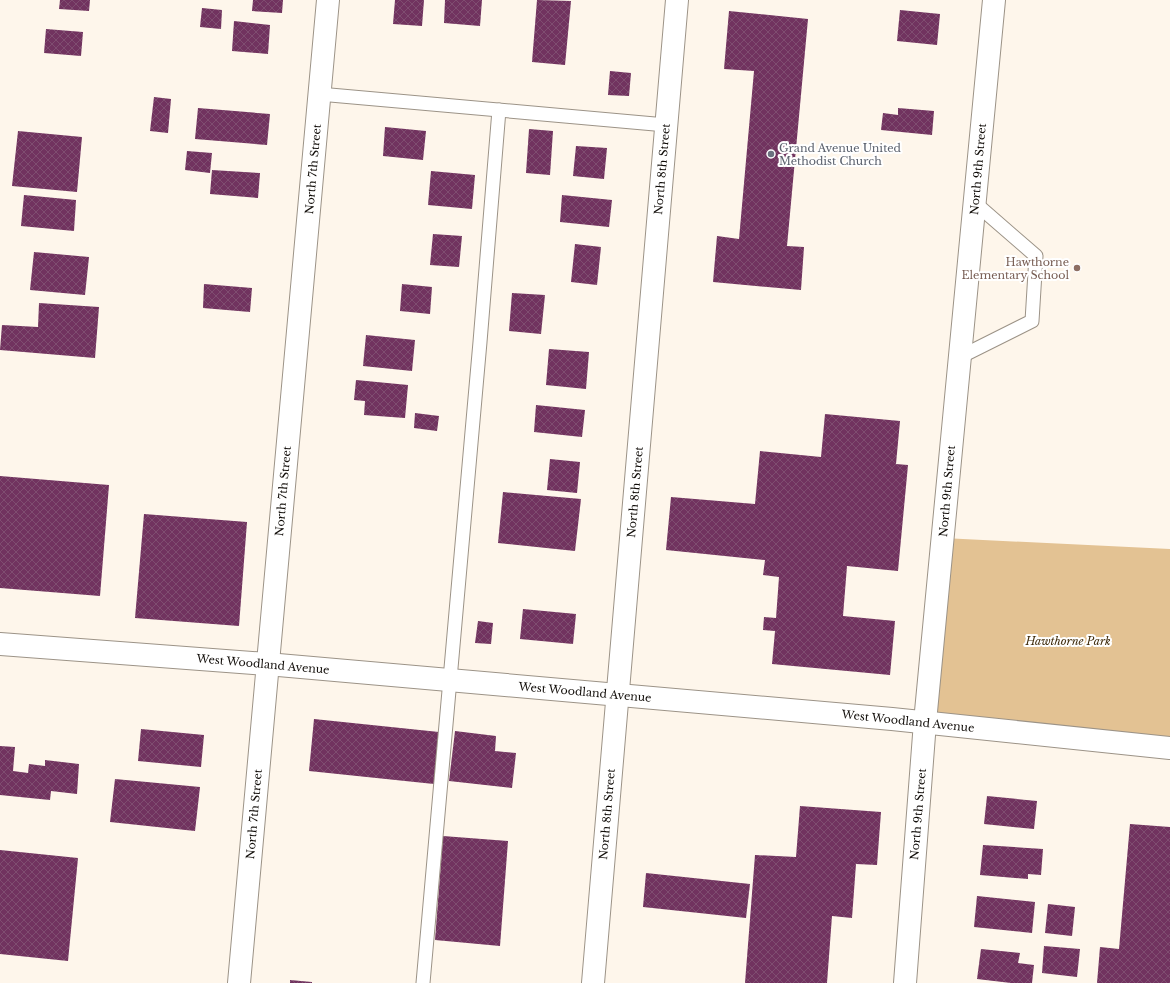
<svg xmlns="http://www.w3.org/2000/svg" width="1170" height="983" font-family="'Libre Baskerville',serif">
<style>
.green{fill:#e3c293}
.building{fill:url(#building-cross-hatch)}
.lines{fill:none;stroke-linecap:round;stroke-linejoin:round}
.service-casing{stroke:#9c9387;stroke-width:15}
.minor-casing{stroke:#9c9387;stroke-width:24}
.primary-casing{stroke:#9c9387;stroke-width:24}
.service{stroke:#fff;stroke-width:13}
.minor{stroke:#fff;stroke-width:22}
.primary{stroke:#fff;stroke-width:22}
.worship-dot{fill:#6b7280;stroke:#fff;stroke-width:1.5}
.education-dot{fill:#8d6e63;stroke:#fff;stroke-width:1.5}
.labels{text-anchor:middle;stroke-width:4;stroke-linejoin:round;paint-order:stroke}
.worship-label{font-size:11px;fill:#5b616d;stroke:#fff;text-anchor:start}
.street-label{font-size:11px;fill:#110d09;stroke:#fff}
.education-label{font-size:11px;fill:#785e54;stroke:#fff;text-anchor:end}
.park-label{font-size:11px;font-style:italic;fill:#3d2909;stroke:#fff}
</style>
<defs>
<pattern id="building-cross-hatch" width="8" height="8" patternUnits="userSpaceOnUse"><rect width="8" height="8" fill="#71335f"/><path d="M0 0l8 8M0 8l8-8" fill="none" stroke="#7f4d70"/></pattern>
</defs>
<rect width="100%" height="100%" fill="#fef6eb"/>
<!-- green -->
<path class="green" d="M943,538L1170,549V748L925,722Z"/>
<!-- building -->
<g class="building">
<path d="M60,0H90L89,11L59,9Z"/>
<path d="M253,0H283L282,13L252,11Z"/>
<path d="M395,0H424L422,26L393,24Z"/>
<path d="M445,0H482L480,26L444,23Z"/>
<path d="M537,0L571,1L565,65L532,62Z"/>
<path d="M202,8L222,10L221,29L200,27Z"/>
<path d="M900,10L940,14L937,45L897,41Z"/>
<path d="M729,11L808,19L787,246L804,247L801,290L713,282L717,236L739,239L754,71L724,69Z"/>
<path d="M234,21L270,25L268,54L232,51Z"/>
<path d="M46,29L83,32L81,56L44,53Z"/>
<path d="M610,71L631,73L629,96L608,95Z"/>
<path d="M154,97L171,99L168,133L150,131Z"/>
<path d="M198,108L270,114L267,145L195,139Z"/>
<path d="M898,108L934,111L932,135L881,130L883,113L898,115Z"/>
<path d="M385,127L426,131L423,160L383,156Z"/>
<path d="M529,129L553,131L550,175L526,173Z"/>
<path d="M18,131L82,137L77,192L12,186Z"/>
<path d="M576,146L607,148L604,179L573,176Z"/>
<path d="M187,151L212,153L210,173L185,170Z"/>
<path d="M212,170L260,173L258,198L210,194Z"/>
<path d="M431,171L475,175L472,209L428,205Z"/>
<path d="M24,195L76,200L74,231L21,226Z"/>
<path d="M562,195L612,200L609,227L560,222Z"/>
<path d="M433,234L462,236L459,267L430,265Z"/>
<path d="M575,244L601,247L597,285L571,282Z"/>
<path d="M34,252L89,257L85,295L30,290Z"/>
<path d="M204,284L252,288L250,312L203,308Z"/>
<path d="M402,284L432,287L430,314L400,311Z"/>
<path d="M512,293L545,295L541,334L509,331Z"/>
<path d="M39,303L99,307L95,358L0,350L2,325L38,327Z"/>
<path d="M366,335L415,340L412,371L363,366Z"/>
<path d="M549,349L589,352L586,389L546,385Z"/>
<path d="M356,380L408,385L405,418L364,415L365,401L354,400Z"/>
<path d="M536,405L585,410L582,437L534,432Z"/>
<path d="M415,413L439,416L437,431L414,428Z"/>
<path d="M825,414L900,421L896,464L908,465L898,571L847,566L843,616L895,621L890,675L772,664L775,631L763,630L764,617L776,618L779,577L763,575L765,560L666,550L671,497L755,504L760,451L821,457Z"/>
<path d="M550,459L580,462L577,493L547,490Z"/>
<path d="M0,476L109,485L100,596L0,588Z"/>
<path d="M503,492L581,499L575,551L498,543Z"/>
<path d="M144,514L247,522L239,626L135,618Z"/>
<path d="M523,609L576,614L573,644L520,639Z"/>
<path d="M478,621L493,623L491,644L475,643Z"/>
<path d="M314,719L439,732L434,784L309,771Z"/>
<path d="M141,729L204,735L201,767L138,761Z"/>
<path d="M455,731L496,736L495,751L516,753L512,788L449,781Z"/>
<path d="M0,746L15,747L13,771L28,773L29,764L45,766V760L79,764L77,794L51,791L50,800L0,795Z"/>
<path d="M115,779L200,787L195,831L110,822Z"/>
<path d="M987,796L1037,801L1034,829L984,824Z"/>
<path d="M800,806L881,812L877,865L856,864L852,918L832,916L827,983H745L755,855L796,857Z"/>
<path d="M1130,824L1170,827V983H1097L1100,947L1119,949Z"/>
<path d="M443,836L508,841L500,946L435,940Z"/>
<path d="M983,845L1043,849L1041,875L1028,874V879L980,875Z"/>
<path d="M0,850L78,858L68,961L0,954Z"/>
<path d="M646,873L750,884L746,918L643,907Z"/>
<path d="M977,896L1035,902L1032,933L974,927Z"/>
<path d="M1048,904L1075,907L1072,936L1045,933Z"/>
<path d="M1044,946L1080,949L1077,977L1042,973Z"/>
<path d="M981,949L1020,953L1018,963L1034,965L1032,983H1011L977,979Z"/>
<path d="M290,980L312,982V983H290Z"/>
</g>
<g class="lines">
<!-- service casing -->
<g class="service-casing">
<g id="service">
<path d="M319,94L666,125"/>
<path d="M960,357L1032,321L1036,256L975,203"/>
<path d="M423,983L480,342L499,110"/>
</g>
</g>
<!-- minor casing -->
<g class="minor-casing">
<g id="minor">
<path d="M0,644L267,664L892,719L1170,748"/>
<path d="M239,983L328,0"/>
<path d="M593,983L677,0"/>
</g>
</g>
<!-- primary casing -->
<g class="primary-casing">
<path id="primary" d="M905,983L925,722L994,0"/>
</g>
<!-- service -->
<use href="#service" class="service"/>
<!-- minor -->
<use href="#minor" class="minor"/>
<!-- primary -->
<use href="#primary" class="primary"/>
</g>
<!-- markers -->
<circle class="worship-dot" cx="771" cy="154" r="4"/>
<circle class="education-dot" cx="1077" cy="268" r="4"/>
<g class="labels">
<!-- worship labels -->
<g class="worship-label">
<text x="779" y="152">Grand Avenue United<tspan x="779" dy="13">Methodist Church</tspan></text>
</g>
<!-- street labels -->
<g class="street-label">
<text transform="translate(313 169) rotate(-85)" y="4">North 7th Street</text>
<text transform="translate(662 169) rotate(-85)" y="4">North 8th Street</text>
<text transform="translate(978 169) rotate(-85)" y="4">North 9th Street</text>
<text transform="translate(283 491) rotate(-85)" y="4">North 7th Street</text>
<text transform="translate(947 491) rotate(-85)" y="4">North 9th Street</text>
<text transform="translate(635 492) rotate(-85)" y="4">North 8th Street</text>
<text transform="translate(263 664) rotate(5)" y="4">West Woodland Avenue</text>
<text transform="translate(585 692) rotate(5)" y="4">West Woodland Avenue</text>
<text transform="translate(908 721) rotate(6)" y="4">West Woodland Avenue</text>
<text transform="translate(254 814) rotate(-85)" y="4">North 7th Street</text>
<text transform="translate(607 814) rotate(-85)" y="4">North 8th Street</text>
<text transform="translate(918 814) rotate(-85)" y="4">North 9th Street</text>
</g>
<!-- education labels -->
<g class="education-label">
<text x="1069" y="266">Hawthorne<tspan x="1069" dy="13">Elementary School</tspan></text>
</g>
<!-- park labels -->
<g class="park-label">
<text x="1068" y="645">Hawthorne Park</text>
</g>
</g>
</svg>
